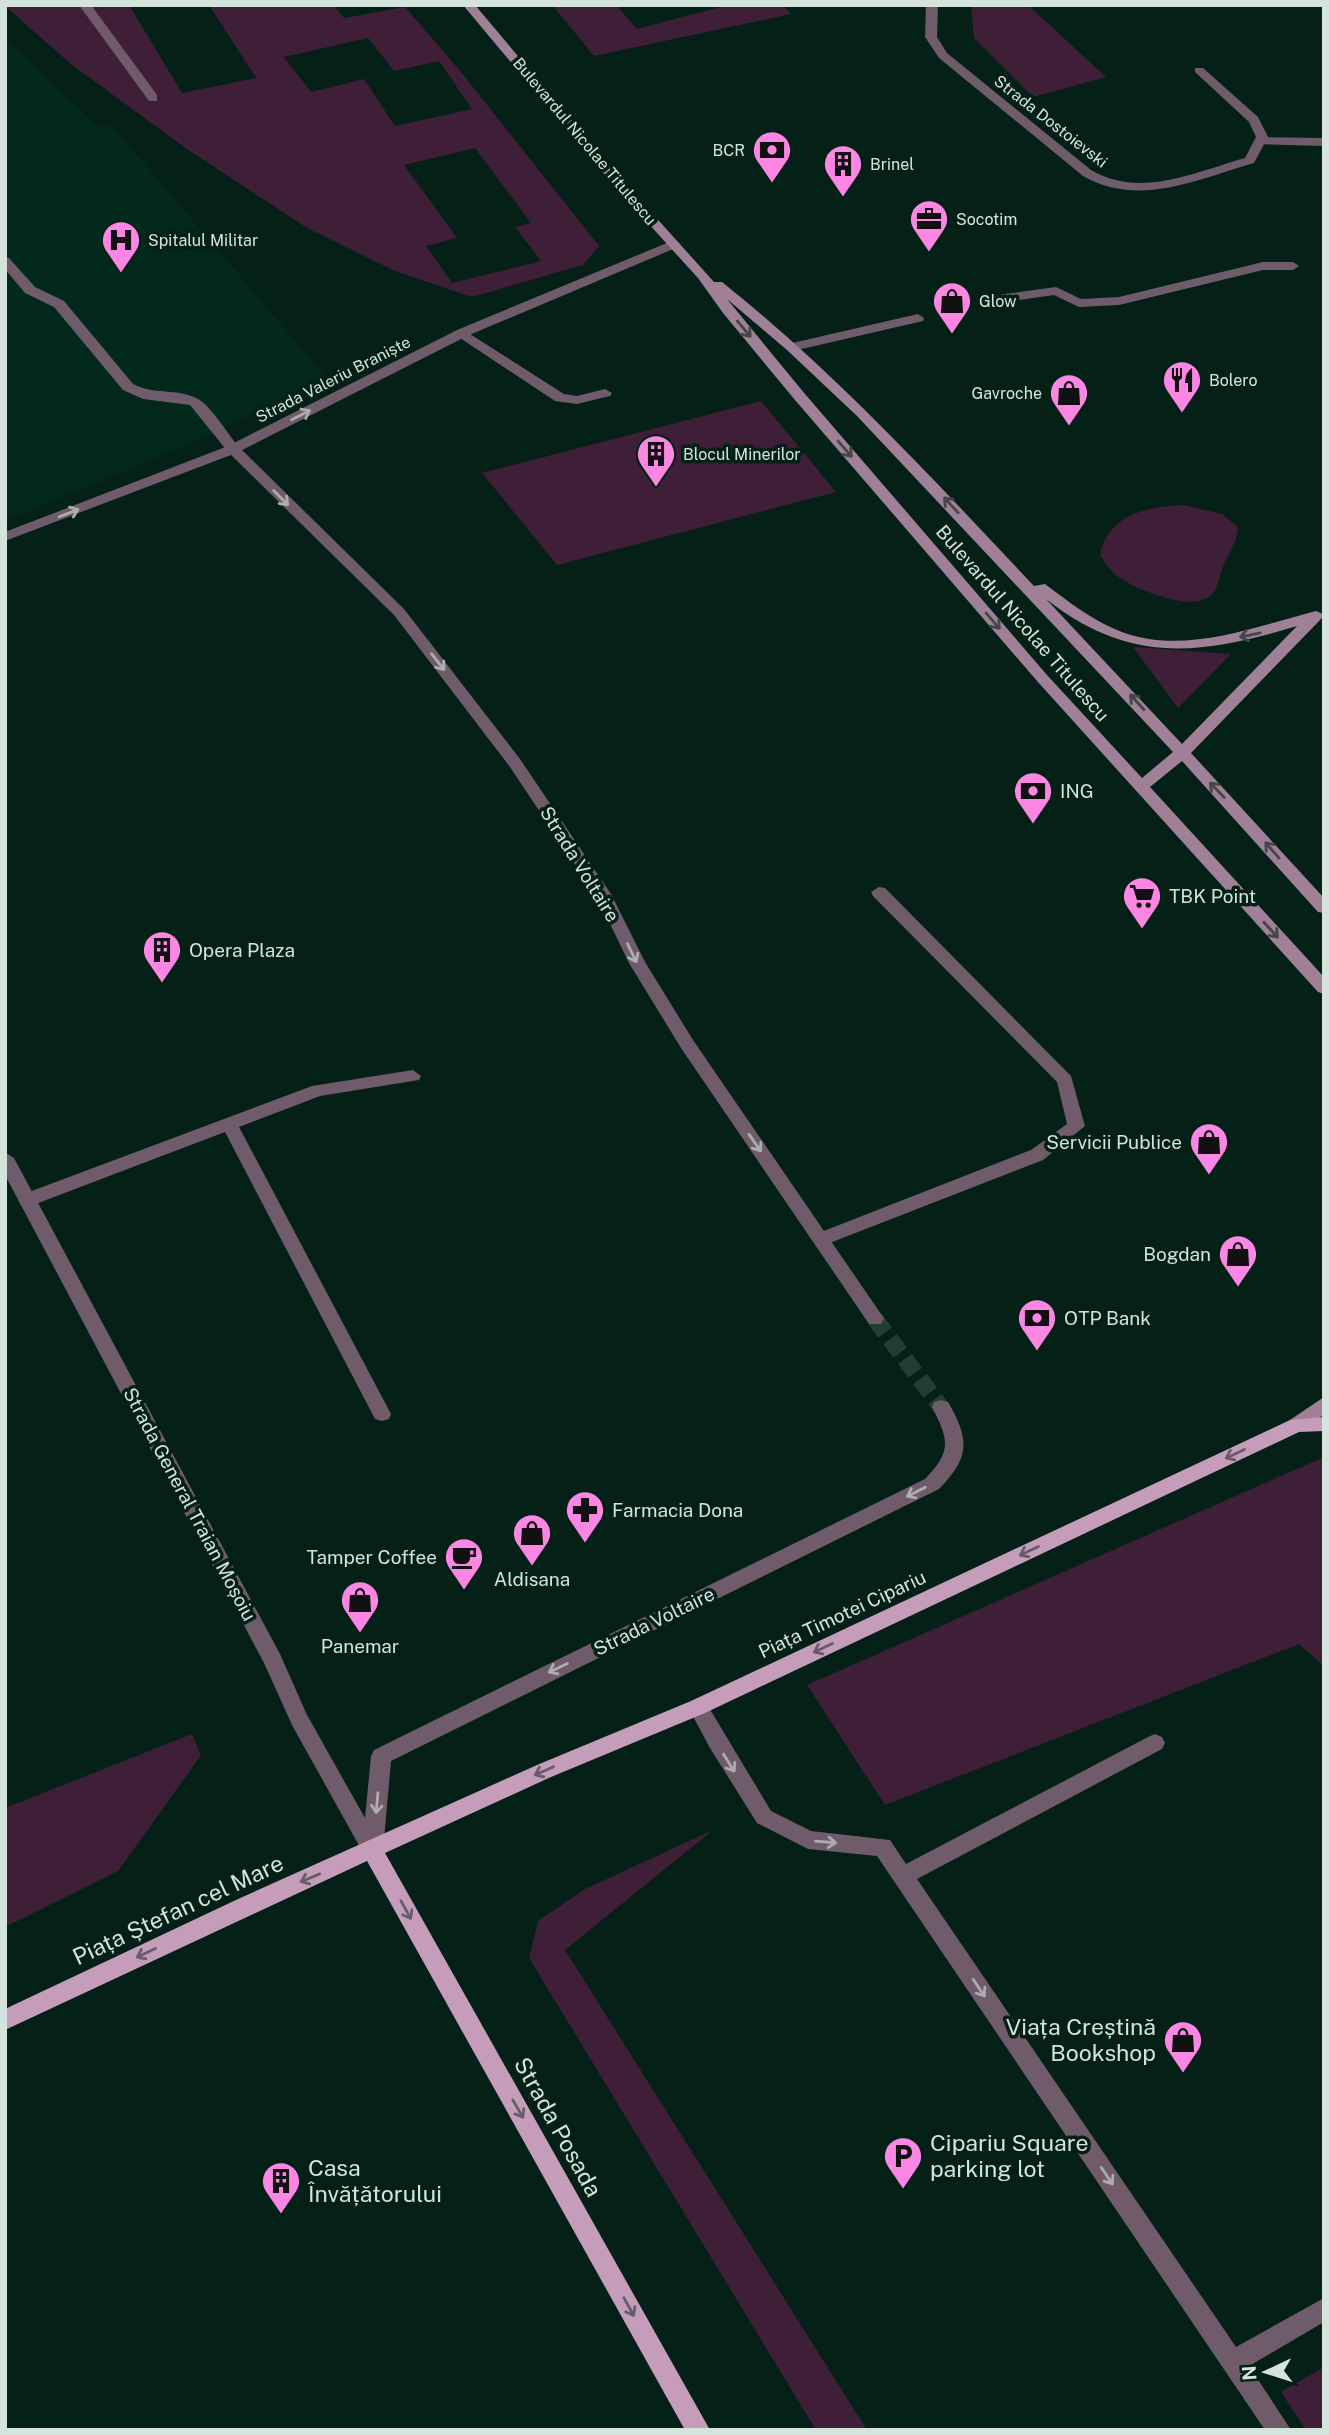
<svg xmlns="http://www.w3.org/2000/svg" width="1329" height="2435" font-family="'Public Sans',sans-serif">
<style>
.built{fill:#02291b}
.green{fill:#3f1e38;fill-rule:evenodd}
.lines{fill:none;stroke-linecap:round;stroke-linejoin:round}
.minor-tunnel{stroke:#243d34;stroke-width:17;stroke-dasharray:17 8;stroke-linecap:butt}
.service{fill:#6f5b6a;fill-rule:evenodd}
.minor{fill:#6f5b6a;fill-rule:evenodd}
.secondary{fill:#9f8097;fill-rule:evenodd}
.primary{fill:#c59dbb;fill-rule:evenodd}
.oneway{stroke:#43464a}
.oneway2{stroke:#acadaf}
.oneway3{stroke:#655e68}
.labels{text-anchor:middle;stroke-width:7;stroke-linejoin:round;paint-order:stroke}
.far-street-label{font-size:16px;fill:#d4e4dd;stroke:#052016}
.far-poi-label{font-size:16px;fill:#d4e4dd;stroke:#052016;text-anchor:start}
.street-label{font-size:19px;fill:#d4e4dd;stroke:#052016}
.poi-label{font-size:19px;fill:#d4e4dd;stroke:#052016;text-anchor:start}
.near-street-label{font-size:23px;fill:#d4e4dd;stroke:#052016}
.near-poi-label{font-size:23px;fill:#d4e4dd;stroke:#052016;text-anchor:start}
</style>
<rect width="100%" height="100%" fill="#052016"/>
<!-- built -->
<path class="built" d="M5,38L99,127L111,124L327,378L192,443L5,521Z"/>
<!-- green -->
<g class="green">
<path d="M129,5L182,93L256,78L209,5H334L344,18L405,7L461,72L599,246L583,265L472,297L395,271L307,228L187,149L72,65L5,6ZM368,38L394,71L439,61L472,109L395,126L364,79L311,92L284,57ZM475,148L531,223L515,227L541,261L452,283L426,246L457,238L404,165Z"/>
<path d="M552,5H616L637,29L728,5H783L791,14L594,56Z"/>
<path d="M971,5H1028L1106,77L1033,97L974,38Z"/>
<path d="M761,401L836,492L557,565L482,473Z"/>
<path d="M1183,505L1222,514L1238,527C1237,542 1231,549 1225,562C1218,575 1221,591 1205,599C1184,609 1135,589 1117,576C1110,571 1105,562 1100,555C1107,515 1148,506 1183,505Z"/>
<path d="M1133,647L1231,654L1178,708Z"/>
<path d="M1324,1457V1666L1299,1644L885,1805L807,1685Z"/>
<path d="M192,1734L201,1755L118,1871L5,1927V1808Z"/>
<path d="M713,1830L565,1950L867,2430H816L529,1958L538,1921L585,1889Z"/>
<path d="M1324,2367V2430H1306L1281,2392Z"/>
</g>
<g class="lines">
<!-- minor-tunnel -->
<path class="minor-tunnel" d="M875,1319L941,1407"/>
<!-- service -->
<g class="service">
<path d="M1260,137L1324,138V146L1256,144L1254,141Z"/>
<path d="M5,257L9,258L35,287L64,301L133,384C153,395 178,388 198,399C210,405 228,434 238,446V452H228L190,405L143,399L123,390L54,307L25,293L5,269Z"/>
<path d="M1263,262H1293L1299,266L1293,270H1263L1119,305L1079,307L1054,295L991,304L985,300L991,296L1056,287L1081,299L1119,297Z"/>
<path d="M918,314L924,318L923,321L793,351L786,347L788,344Z"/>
<path d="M462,329L564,394L577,396L605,389L612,393L610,396L577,404L555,401L457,336L455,333Z"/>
<path d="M879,887L885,888L1071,1076L1085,1126L1043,1160L822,1246L816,1244L813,1239L816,1234L1031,1150L1067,1124L1057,1082L873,896L871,892Z"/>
<path d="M413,1070L421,1076L419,1080L320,1096L239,1127L391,1414L389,1419L382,1421L375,1419L225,1132L33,1205H21L18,1200L21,1195L312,1086Z"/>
<path d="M698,1698L705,1701L771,1811L811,1831L890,1840L906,1864L1148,1737L1155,1734L1162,1737L1165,1743L1162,1749L917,1879L1236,2347L1324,2298V2322L1249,2366L1291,2430H1265L877,1856L808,1849L757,1823L710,1748L688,1707L691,1701Z"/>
</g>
<!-- minor -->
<g class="minor">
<path d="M79,5H91L157,95V101H149Z"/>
<path d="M926,5H938L937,37L947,53L1091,170C1141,199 1195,172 1245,158L1256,137L1249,122L1195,72V68H1203L1258,117L1268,137L1254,163C1198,179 1139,208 1083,176L939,58L925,37Z"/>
<path d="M674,240L680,244L678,247L467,336L242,450L404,609L520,759L611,894L645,962L693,1040L881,1314L884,1319L881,1324H869L681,1048L629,963L598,899L510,767L394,615L231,455L5,541V532L228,446L457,330Z"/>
<path d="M5,1152L14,1158L280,1654L307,1715L365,1818L371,1756L374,1750L925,1479C952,1451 949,1440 932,1407L934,1402L941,1400L948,1402C970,1440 970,1457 939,1489L391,1761L383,1851L380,1858L373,1860L366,1858L292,1725L264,1663L5,1175Z"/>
</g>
<!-- secondary -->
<g class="secondary">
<path d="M463,5H475L624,182L714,282H722C836,373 934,480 1034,586L1045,584C1068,601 1090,619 1117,630C1180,657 1254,627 1316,611L1321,613L1323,616L1321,619L1191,753L1324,898V913L1318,912L1182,761L1150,787L1324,977V994L1318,992L1037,681L795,400L723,313L698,278L616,188ZM727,299L787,350L857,416L1173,752L1142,778L1047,675L805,394ZM1046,599C1130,665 1201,655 1297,626L1182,744Z"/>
<path d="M1324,1397V1414C1314,1422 1304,1435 1290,1430L1288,1425L1290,1420Z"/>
</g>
<!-- primary -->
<path class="primary" d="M1324,1417V1431L1299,1432L705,1713L551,1777L385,1853L710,2430H685L367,1861L5,2030V2009L238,1899L537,1765L691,1701L1290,1420Z"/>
</g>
<!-- one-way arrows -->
<defs><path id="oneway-shaft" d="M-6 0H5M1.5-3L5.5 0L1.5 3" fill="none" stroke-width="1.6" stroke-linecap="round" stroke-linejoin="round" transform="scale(1.75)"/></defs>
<g class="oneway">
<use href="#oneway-shaft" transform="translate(744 329) rotate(50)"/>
<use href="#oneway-shaft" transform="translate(845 449) rotate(49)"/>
<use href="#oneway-shaft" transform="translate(951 505) rotate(-133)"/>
<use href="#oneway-shaft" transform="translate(993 621) rotate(49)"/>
<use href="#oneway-shaft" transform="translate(1250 635) rotate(168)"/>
<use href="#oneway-shaft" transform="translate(1137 702) rotate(-132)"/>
<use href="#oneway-shaft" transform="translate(1217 790) rotate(-134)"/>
<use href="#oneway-shaft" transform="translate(1272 850) rotate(-131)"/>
<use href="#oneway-shaft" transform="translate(1271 930) rotate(48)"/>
</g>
<g class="oneway2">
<use href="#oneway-shaft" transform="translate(301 415) rotate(-27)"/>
<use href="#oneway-shaft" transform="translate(281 498) rotate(45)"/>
<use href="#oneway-shaft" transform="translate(69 513) rotate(-21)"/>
<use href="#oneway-shaft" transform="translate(438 662) rotate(52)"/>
<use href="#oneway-shaft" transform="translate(632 953) rotate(64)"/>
<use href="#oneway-shaft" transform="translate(755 1143) rotate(55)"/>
<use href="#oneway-shaft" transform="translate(916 1492) rotate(153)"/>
<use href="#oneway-shaft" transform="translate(558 1668) rotate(154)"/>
<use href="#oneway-shaft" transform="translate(729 1763) rotate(58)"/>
<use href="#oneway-shaft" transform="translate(377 1803) rotate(95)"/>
<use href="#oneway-shaft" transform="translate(826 1842) rotate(5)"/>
<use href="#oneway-shaft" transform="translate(979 1988) rotate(56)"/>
<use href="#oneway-shaft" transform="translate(1107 2176) rotate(56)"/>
</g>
<g class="oneway3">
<use href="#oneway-shaft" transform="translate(1235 1454) rotate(155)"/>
<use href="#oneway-shaft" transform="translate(1029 1551) rotate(155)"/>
<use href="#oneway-shaft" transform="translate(823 1648) rotate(155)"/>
<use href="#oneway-shaft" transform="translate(544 1771) rotate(156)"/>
<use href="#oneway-shaft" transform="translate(310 1878) rotate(157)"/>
<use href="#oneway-shaft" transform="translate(406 1910) rotate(61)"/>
<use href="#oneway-shaft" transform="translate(146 1953) rotate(155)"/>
<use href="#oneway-shaft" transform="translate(518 2109) rotate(60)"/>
<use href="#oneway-shaft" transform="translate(629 2307) rotate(61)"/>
</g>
<!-- icons -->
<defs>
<g id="bank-pin" transform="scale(2.0125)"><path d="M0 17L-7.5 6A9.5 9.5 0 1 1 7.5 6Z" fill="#fc86e4" stroke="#052016"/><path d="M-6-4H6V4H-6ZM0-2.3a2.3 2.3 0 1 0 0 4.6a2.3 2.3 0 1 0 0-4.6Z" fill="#111"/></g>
<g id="building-pin" transform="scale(2.0125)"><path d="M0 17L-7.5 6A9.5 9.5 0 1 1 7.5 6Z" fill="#fc86e4" stroke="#052016"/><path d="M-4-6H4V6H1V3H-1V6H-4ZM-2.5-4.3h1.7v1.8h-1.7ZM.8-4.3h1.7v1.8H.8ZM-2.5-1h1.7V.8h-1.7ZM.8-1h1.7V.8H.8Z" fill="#111"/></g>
<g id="office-pin" transform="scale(2.0125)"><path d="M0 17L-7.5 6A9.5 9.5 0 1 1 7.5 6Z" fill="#fc86e4" stroke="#052016"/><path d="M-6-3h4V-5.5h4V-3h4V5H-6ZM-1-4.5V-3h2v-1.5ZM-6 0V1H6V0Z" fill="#111"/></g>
<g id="hospital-pin" transform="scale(2.0125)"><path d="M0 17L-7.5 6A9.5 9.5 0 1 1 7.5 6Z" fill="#fc86e4" stroke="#052016"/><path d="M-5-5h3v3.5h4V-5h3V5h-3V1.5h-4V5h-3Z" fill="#111"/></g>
<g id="shop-pin" transform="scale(2.0125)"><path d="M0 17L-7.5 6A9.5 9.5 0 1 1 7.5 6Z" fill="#fc86e4" stroke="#052016"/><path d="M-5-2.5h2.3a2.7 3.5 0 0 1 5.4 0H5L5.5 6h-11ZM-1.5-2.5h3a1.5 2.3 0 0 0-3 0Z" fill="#111"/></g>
<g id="restaurant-pin" transform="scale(2.0125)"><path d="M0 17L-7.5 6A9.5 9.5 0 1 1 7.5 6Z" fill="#fc86e4" stroke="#052016"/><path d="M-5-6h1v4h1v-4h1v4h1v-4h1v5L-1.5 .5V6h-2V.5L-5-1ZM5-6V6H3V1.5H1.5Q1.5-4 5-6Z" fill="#111"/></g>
<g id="supermarket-pin" transform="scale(2.0125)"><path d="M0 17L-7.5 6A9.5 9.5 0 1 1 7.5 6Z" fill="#fc86e4" stroke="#052016"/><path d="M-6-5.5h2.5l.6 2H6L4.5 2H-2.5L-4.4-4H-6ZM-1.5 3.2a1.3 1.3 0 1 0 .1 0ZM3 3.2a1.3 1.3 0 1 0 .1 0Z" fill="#111"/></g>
<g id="pharmacy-pin" transform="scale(2.0125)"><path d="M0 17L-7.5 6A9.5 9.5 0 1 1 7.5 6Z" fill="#fc86e4" stroke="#052016"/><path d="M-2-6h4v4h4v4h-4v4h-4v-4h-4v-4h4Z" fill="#111"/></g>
<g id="cafe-pin" transform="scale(2.0125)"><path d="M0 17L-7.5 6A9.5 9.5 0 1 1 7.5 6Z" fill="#fc86e4" stroke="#052016"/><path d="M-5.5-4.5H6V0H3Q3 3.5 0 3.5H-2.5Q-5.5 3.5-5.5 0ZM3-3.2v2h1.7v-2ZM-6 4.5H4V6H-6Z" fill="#111"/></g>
<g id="parking-pin" transform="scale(2.0125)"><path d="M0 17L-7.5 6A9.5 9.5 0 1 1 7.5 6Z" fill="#fc86e4" stroke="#052016"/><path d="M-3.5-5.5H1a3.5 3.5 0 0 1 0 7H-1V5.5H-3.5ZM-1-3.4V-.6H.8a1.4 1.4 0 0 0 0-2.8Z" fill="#111"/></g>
</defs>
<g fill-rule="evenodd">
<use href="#bank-pin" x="772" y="150"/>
<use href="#building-pin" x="843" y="164"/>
<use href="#office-pin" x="929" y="219"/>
<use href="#hospital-pin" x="121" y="240"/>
<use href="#shop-pin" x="952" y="301"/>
<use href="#restaurant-pin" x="1182" y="380"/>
<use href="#shop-pin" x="1069" y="393"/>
<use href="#building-pin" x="656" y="454"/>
<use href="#bank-pin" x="1033" y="791"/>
<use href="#supermarket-pin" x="1142" y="896"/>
<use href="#building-pin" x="162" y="950"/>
<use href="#shop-pin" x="1209" y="1142"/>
<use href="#shop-pin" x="1238" y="1254"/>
<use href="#bank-pin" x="1037" y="1318"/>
<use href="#pharmacy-pin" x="585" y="1510"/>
<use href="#shop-pin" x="532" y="1533"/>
<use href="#cafe-pin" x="464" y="1557"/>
<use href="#shop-pin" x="360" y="1600"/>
<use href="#shop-pin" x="1183" y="2040"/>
<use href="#parking-pin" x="903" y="2156"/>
<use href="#building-pin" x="281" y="2181"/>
</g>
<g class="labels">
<!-- far-street labels -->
<g class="far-street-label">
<text transform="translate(1051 121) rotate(38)" y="6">Strada Dostoievski</text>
<text transform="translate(585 141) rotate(50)" y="6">Bulevardul Nicolae Titulescu</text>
<text transform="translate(333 379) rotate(-27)" y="6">Strada Valeriu Braniște</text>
</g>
<!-- far-poi labels -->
<g class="far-poi-label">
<text x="745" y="156" text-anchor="end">BCR</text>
<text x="870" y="170">Brinel</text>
<text x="956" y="225">Socotim</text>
<text x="148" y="246">Spitalul Militar</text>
<text x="979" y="307">Glow</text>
<text x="1209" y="386">Bolero</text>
<text x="1042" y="399" text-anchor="end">Gavroche</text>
<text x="683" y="460">Blocul Minerilor</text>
</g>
<!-- street labels -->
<g class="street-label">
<text transform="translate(1023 623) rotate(49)" y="7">Bulevardul Nicolae Titulescu</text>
<text transform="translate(580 864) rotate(58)" y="7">Strada Voltaire</text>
<text transform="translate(190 1504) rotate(62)" y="7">Strada General Traian Moșoiu</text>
<text transform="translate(842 1614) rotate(-25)" y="7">Piața Timotei Cipariu</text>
<text transform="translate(654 1621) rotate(-26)" y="7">Strada Voltaire</text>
</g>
<!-- poi labels -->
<g class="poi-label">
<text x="1060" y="798">ING</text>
<text x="1169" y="903">TBK Point</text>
<text x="189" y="957">Opera Plaza</text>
<text x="1182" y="1149" text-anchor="end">Servicii Publice</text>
<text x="1211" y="1261" text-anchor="end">Bogdan</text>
<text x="1064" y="1325">OTP Bank</text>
<text x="612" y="1517">Farmacia Dona</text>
<text x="437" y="1564" text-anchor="end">Tamper Coffee</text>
<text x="532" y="1586" text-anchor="middle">Aldisana</text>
<text x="360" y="1653" text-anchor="middle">Panemar</text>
</g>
<!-- near-street labels -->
<g class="near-street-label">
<text transform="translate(178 1910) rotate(-25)" y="8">Piața Ștefan cel Mare</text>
<text transform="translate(558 2127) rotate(61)" y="8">Strada Posada</text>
</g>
<!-- near-poi labels -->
<g class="near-poi-label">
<text x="1156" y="2035" text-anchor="end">Viața Creștină<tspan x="1156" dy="26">Bookshop</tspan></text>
<text x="930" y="2151">Cipariu Square<tspan x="930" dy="26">parking lot</tspan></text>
<text x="308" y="2176">Casa<tspan x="308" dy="26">Învățătorului</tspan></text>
</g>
</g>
<!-- border -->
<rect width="1329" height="2435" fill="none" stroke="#d4e4dd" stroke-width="14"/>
<!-- north arrow -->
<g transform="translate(1266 2372) rotate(266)" stroke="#052016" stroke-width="5" paint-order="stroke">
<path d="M0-5L12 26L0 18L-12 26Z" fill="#d4e4dd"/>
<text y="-10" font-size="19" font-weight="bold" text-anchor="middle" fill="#d4e4dd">N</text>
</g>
</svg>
